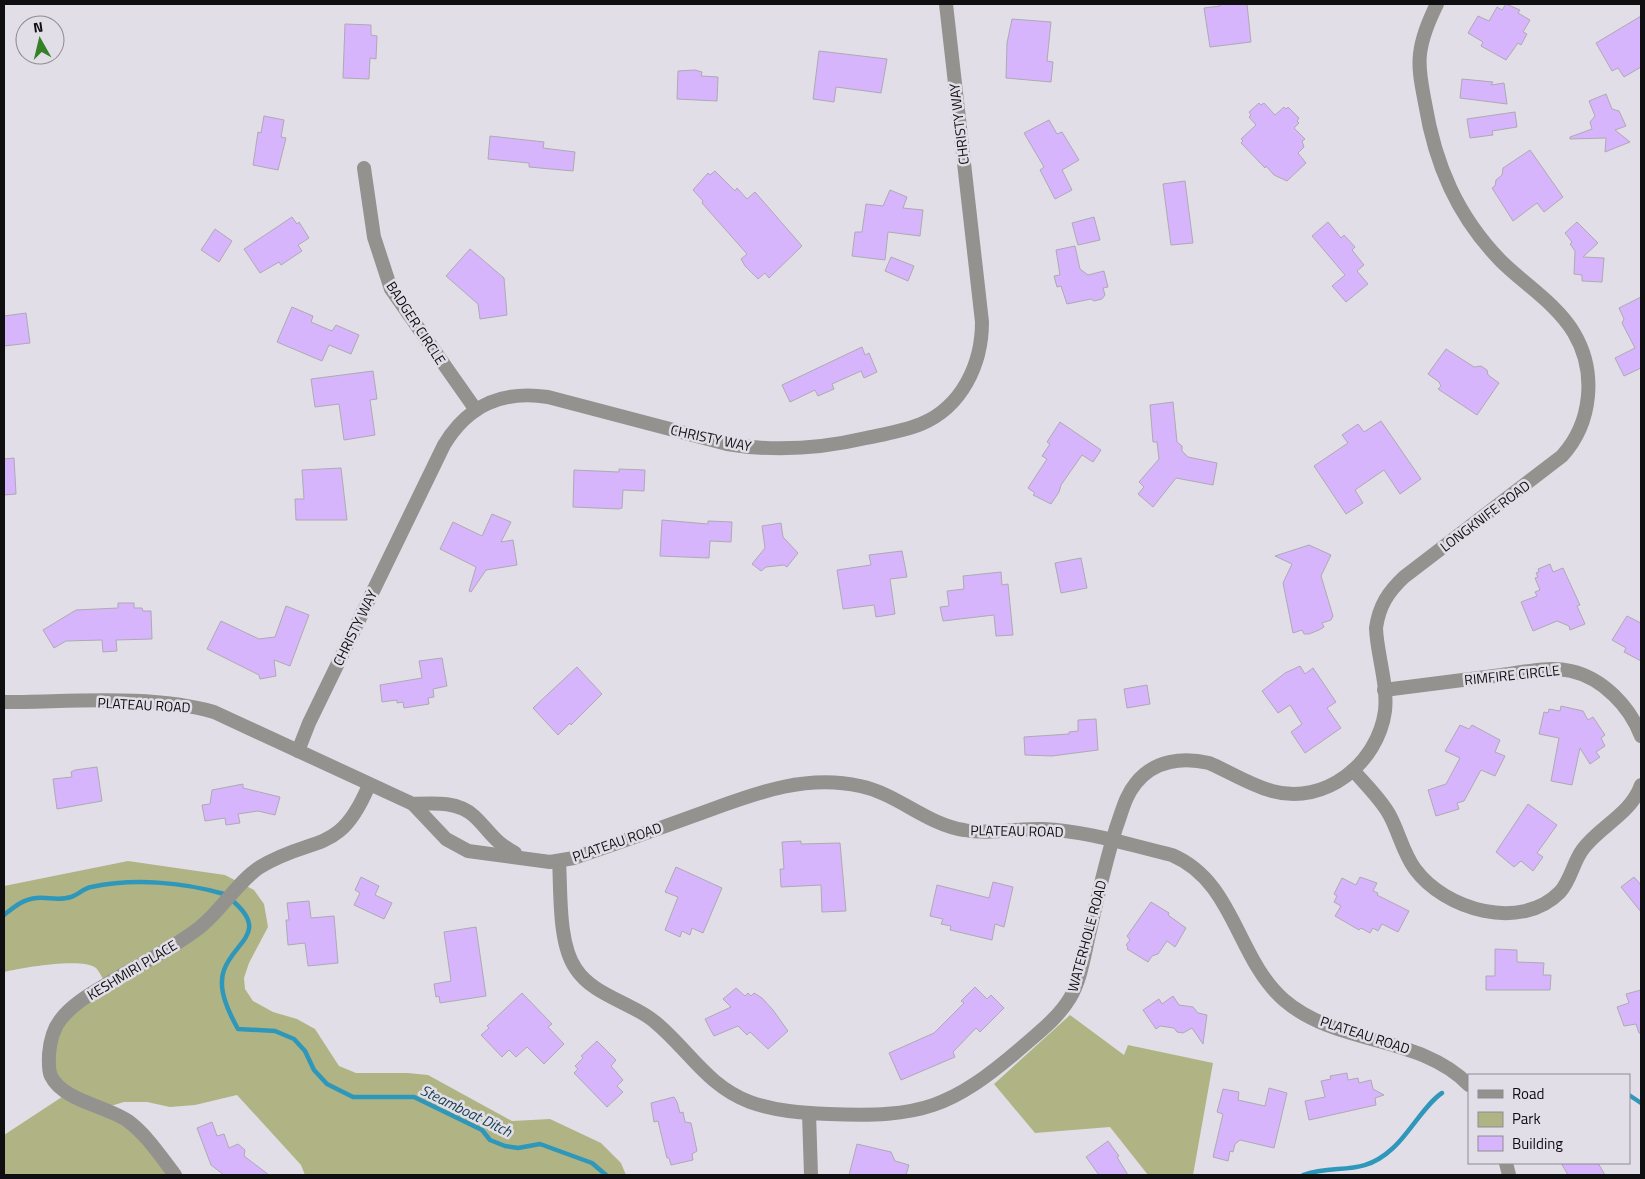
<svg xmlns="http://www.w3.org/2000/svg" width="1645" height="1179" font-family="'Titillium Web',sans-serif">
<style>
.green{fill:#b0b484}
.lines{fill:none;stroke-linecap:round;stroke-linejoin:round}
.stream{stroke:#2f97b9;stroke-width:4.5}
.building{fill:#d6b5fc;stroke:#aeaab2}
.minor{stroke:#94928f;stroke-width:14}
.tertiary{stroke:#94928f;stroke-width:14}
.labels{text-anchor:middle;stroke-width:5;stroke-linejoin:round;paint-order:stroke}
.street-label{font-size:14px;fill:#0f0e11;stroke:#e2dee7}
.water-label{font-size:15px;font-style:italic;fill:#154150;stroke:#e2dee7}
</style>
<rect width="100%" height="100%" fill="#e2dee7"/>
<!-- green -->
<g class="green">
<path d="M128,861L225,875L254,890L264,904L268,927L249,963L244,978L245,989L253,1001L273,1012L297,1019L315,1029L339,1066L356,1073H408L428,1075L512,1121L550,1119L601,1143L621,1163L626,1175H305L301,1165L237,1095L195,1105L170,1107L147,1102H124L104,1108L115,1114L175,1175H4V1135L68,1093L57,1085L53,1034L106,984C103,980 100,972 96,968C82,957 21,968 4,972V886Z"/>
<path d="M1070,1015L1124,1055L1128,1045L1213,1063L1193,1175H1148L1110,1127L1035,1133L994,1084Z"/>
</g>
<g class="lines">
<!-- stream -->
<g class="stream">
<path d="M234,902C269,933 234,942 224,970C217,989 229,1013 238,1029L275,1031L294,1039L305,1051L314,1070L327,1084L353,1097H414L482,1130L490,1140L505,1146L518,1148L540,1144L592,1163L606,1175"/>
<path d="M4,915C14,907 23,899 37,898C48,897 59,901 71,897C78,895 84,888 91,887C134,878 182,882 224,894"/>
<path d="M1629,1095L1641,1103"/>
<path d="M1303,1175C1337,1163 1361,1178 1393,1148C1409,1134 1425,1104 1442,1093"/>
</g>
</g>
<!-- building -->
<g class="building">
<path d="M1220,4H1247L1251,42L1210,47L1204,8L1220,6Z"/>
<path d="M1506,4L1520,10L1518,13L1530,20L1523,32L1527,34L1521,45L1518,43L1506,60L1481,46L1483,42L1468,33L1478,16L1489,21L1497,7L1502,10Z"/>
<path d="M1641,16V67L1624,77L1618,68L1612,71L1596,43Z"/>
<path d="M1012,19L1051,22L1047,61L1053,62L1051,82L1006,78L1007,43Z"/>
<path d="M345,24L371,25V35L377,36L376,59L370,58L369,79L343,78Z"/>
<path d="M819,51L887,59L881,93L836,87L834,102L813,99Z"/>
<path d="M695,70L702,72L701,76L718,77L717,101L677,99L678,71Z"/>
<path d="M1462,79L1493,82L1491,85L1504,83L1507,104L1460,98Z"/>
<path d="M1606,94L1612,109L1619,111L1626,126L1615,130L1630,142L1605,152L1606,138L1570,139V137L1592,129L1590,122L1595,116L1589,101Z"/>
<path d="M1259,103L1261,105L1264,103L1275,115L1284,107L1286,109L1288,107L1299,118L1297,121L1299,123L1294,128L1305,139L1302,141L1304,147L1298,153L1306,163L1287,181L1274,175L1266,166L1265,168L1241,143L1243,141L1241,139L1256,125L1249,117L1251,115L1249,112Z"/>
<path d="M1515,112L1517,127L1492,131L1493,135L1470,138L1467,119Z"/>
<path d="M264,116L284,120L281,137L286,138L278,170L253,165L258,132L261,133Z"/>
<path d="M1049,120L1057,134L1062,132L1079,160L1062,170L1072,190L1055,199L1040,170L1044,167L1024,133Z"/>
<path d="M490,136L544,142L543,148L575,152L573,171L529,167V163L488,159Z"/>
<path d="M1530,150L1563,197L1544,212L1537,203L1513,221L1492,188L1495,186L1496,180L1502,175L1503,168Z"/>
<path d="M715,171L735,191L737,188L747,199L755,192L802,246L769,278L765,273L758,279L745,266L741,259L747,254L702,203L703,201L693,190L708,173L710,175Z"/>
<path d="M1185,181L1193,243L1171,245L1163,184Z"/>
<path d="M890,190L907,197L903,208L923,210L920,236L888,232L885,260L852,256L855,232H862L866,204L883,206Z"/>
<path d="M292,217L297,224L299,222L309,238L298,245L302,251L281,265L279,262L260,273L244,249Z"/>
<path d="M1094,217L1100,240L1078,245L1072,223Z"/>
<path d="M1328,222L1341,238L1344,235L1355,247L1352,250L1364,265L1357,271L1368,284L1346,302L1332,286L1345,275L1312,236Z"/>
<path d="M1577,222L1598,243L1583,257L1604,258L1602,282L1582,281V275L1574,274L1575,251L1570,244L1572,242L1565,233Z"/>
<path d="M215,229L232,241L219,262L201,250Z"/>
<path d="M1075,246L1080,269L1088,275L1104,271L1108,287L1103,288L1105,295L1102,299L1094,301L1091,299L1067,304L1061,286L1057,287L1054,276L1060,275L1056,250Z"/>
<path d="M470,249L504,278L507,315L480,319L478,304L446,276Z"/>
<path d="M891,257L914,266L908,281L885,271Z"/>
<path d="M1641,297V368L1624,376L1615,358L1635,348L1622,323L1624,319L1619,308Z"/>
<path d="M292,307L313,316L311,322L332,331L336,325L359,335L351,354L329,345L322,361L277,342Z"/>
<path d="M26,313L30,343L4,346V316Z"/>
<path d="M862,347L865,355L869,353L877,372L864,378L861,371L832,384L834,389L818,396L815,390L790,402L782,385Z"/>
<path d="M1446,349L1474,367L1481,366L1487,370L1488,375L1499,383L1477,415L1438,389L1441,386L1439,382L1428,374Z"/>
<path d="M373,371L377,399L370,400L375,435L344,440L339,404L315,407L311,379Z"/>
<path d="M1173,402L1177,442L1182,446V451L1188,457L1217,463L1213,485L1176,478L1153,507L1138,494L1144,487L1139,482L1159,459L1157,442H1153L1150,405Z"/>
<path d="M1381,421L1421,479L1400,494L1384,470L1355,490L1363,503L1346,514L1314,466L1348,443L1342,435L1358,424L1364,432Z"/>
<path d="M1060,422L1101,450L1093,462L1082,455L1061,485L1059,492L1051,504L1033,495L1035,493L1028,488L1047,459L1042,456L1050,444L1047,442Z"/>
<path d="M14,458L16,494L4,495V459Z"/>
<path d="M341,468L347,520H296L295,499H304L302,470Z"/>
<path d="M619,469L645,470L644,491L623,490L622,508L619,509L573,507L574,470L619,472Z"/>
<path d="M492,514L511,522L501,542L513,540L517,565L486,570L471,592L469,591L476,567L440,549L453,522L482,536Z"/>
<path d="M662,520L708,524V521L732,522L731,542L710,541L709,558L660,556Z"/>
<path d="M781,523L783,537L798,553L787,567L784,565L766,567L761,571L752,564L765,548L762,526Z"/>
<path d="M1309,545L1331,555L1321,576L1333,616L1331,620L1322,623L1324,627L1319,630L1309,634H1304L1302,630L1293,633L1283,583L1292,564L1275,556Z"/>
<path d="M902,551L907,577L890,579L895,614L876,617L874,605L843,609L837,570L871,565L869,555Z"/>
<path d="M1081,558L1087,588L1061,593L1055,563Z"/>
<path d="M1550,564L1553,572L1563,568L1580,605L1577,606L1585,624L1570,630L1569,626L1557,621L1533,631L1521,602L1537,596L1535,592L1540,590L1535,578L1538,577L1536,573L1539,572L1538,569Z"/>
<path d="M1001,572L1002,585L1008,584L1013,635L996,636L994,615L943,621L940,607L949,606L947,591L964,589L963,576Z"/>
<path d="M118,603H134V608H142L143,611H151L152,639L116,640L117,651L103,652L102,640L66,641L54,648L43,630L76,610L118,608Z"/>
<path d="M286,606L309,615L290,666L274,660L276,676L260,679L259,675L207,649L221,621L259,639L275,637Z"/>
<path d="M1627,616L1641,623V661L1624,652L1626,648L1612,640Z"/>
<path d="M442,658L447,686L433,689L434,697L428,698L429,704L404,708L403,702L397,703V700L382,702L380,685L422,678L419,661Z"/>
<path d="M1300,666L1305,674L1313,668L1336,702L1327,708L1341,728L1305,753L1291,732L1302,724L1290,705L1278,713L1262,691L1285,673Z"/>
<path d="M577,667L602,694L571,725L570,723L558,735L533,708Z"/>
<path d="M1147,685L1150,704L1127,708L1124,689Z"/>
<path d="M1561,706L1583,711L1588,720L1593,717L1605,735L1601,738L1605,746L1596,752L1600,757L1590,764L1580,748L1572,785L1551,781L1559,738L1539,734L1544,712L1548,713L1549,709L1560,711Z"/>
<path d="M1096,719L1098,750L1052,756L1025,755L1024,737L1069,734V732L1078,731V720Z"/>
<path d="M1460,725L1469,729L1472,725L1500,740L1495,752L1505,756L1495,776L1481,770L1464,801L1457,803L1459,809L1436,816L1428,790L1446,784L1460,758L1445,751Z"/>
<path d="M97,767L102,801L57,809L53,779L72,777L71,772L75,770Z"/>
<path d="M243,784V788L280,797L275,815L258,811L238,814L240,823L226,825L225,818L205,821L202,805L210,804L212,790Z"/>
<path d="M1528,804L1557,825L1537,853L1543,857L1533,871L1521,861L1514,867L1496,852Z"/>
<path d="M801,841V844L840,843L846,911L822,912L821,885L781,887L780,869H784L782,842Z"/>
<path d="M676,867L722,888L703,933L692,928L690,935L682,931L680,937L665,930L678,897L665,892Z"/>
<path d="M361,877L379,886L375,895L392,903L384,919L354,905L360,893L355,890Z"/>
<path d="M1360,877L1377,883L1373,891L1378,893L1377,895L1409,911L1398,932L1382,924L1378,931L1373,928L1370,933L1361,928L1359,930L1335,916L1341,906L1334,902L1337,896L1334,894L1342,878L1356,885Z"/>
<path d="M1634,877L1641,885V912L1621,887Z"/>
<path d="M993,882L1013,887L1004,927L995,924L992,940L950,930L951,926L941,924L943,919L930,916L937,885L989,898Z"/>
<path d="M309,901L311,918L334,916L338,963L308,966L305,943L288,945L286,920H289L287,903Z"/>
<path d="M1151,902L1169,913L1168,915L1186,928L1175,947L1167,941L1158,954L1152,956L1148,962L1127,949L1128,947L1126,945L1130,940L1127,936Z"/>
<path d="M476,927L486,996L440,1003L439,996L436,997L434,984L451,981L444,932Z"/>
<path d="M1495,949L1517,950V962L1544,963L1543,975H1551L1550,990H1486V976H1495Z"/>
<path d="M975,987L987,999L991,995L1004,1008L980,1032L976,1028L953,1052L955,1057L901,1080L889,1053L934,1033L964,1003L961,1001Z"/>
<path d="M736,988L745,996L748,993L751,996L754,993L762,998L773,1010L788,1031L768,1049L750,1032L747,1035L738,1026L714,1036L710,1029L705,1019L731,1007L723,999Z"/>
<path d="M1641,990V1033H1639L1636,1024L1624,1026L1617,1007L1629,1003L1626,994Z"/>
<path d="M522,993L552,1024L548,1027L564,1044L544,1064L527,1047L516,1057L509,1050L502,1057L481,1035L489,1028L487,1026Z"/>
<path d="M1173,996L1179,1005L1193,1007L1198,1013L1207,1015L1203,1044L1192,1028L1183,1033L1177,1032L1174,1028L1160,1026L1156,1029L1143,1010L1159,999L1162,1004Z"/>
<path d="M597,1041L616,1060L611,1066L623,1080L617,1086L623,1092L607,1107L574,1073L578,1069L575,1066L583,1058L581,1056Z"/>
<path d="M1347,1073L1348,1080L1358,1078L1359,1083L1371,1080L1373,1089L1384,1095L1375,1098L1376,1105L1309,1120L1305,1101L1325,1097L1321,1081L1331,1079L1330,1076Z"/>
<path d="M1269,1088L1287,1093L1274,1148L1240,1140L1235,1144L1233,1152L1230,1151L1228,1161L1213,1157L1223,1114L1217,1112L1223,1089L1239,1092L1238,1100L1265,1106Z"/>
<path d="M674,1097L677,1102L680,1113L683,1112L685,1122L691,1123L697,1151L692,1154L693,1160L671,1165L669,1158H667L658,1121L654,1122L651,1103Z"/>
<path d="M212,1122L217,1136L224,1134L229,1148L238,1144L245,1150L244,1156L269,1175H224L211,1165L197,1128Z"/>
<path d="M1108,1141L1119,1156L1117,1157L1128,1175H1099L1086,1157Z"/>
<path d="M857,1144L891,1152L895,1161L909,1165L906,1175H849Z"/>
<path d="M1561,1163H1598L1605,1175H1568Z"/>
</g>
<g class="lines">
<!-- minor -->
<g class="minor">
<path d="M364,168L374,237L391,289L476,410"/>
<path d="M1384,690C1423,685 1463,680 1502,675C1524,672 1549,666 1571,671C1603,678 1630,707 1641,736"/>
<path d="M298,751L309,723L444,445C468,405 502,390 548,397L727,444C775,452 819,449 866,438C885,434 904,431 921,424C962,407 982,364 982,322L946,4"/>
<path d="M1353,770C1365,784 1380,798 1389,814C1399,832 1403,853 1415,869C1445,910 1521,932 1560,892C1571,880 1573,862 1583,849C1600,826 1631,814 1641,785"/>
<path d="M559,861C561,892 558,944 576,969C587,986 607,995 625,1004C635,1009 646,1014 655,1022C688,1049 707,1086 750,1102C775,1111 802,1113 829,1114C921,1118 951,1108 1021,1048C1038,1033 1058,1018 1070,998C1081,979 1084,956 1089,935C1097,899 1105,864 1116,828C1122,812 1125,796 1136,783C1154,760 1183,757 1209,763C1230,772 1250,785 1272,791C1325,806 1378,763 1385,711C1388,684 1377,655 1376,628C1379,606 1388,592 1404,577L1562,456C1592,423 1597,372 1574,333C1557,304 1524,284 1501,261C1457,216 1435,164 1425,103C1422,87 1418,70 1420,54C1422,36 1429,20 1437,4"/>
<path d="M809,1113L811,1175"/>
<path d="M175,1175C161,1157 147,1135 128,1121C107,1106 63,1101 51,1076C48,1070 49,1061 49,1054C50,1042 53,1029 61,1019C72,1005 87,996 102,987C134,967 169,951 199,928C222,910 237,882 260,867C314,834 339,857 369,785"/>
</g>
<!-- tertiary -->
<g class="tertiary">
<path d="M4,702C70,702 150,694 214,712L413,804L446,839L468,851L550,862L574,858C615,844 655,830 696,815C749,796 802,773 860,786C898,794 926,824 964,830C990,835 1016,828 1043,829C1087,831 1130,845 1172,855C1235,882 1236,958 1284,1000C1337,1046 1419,1034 1469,1085"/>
<path d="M413,804C434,803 458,801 474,816C490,831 493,841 515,853"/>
<path d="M1506,1163L1509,1175"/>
</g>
</g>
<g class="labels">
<!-- street labels -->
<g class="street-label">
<text transform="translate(959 124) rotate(-97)" y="5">CHRISTY WAY</text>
<text transform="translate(416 323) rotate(57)" y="5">BADGER CIRCLE</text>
<text transform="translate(711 438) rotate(12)" y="5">CHRISTY WAY</text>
<text transform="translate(1485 516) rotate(-37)" y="5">LONGKNIFE ROAD</text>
<text transform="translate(355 628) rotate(-64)" y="5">CHRISTY WAY</text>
<text transform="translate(1512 675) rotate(-6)" y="5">RIMFIRE CIRCLE</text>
<text transform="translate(144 705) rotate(3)" y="5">PLATEAU ROAD</text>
<text transform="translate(1017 831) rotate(1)" y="5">PLATEAU ROAD</text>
<text transform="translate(617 842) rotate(-19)" y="5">PLATEAU ROAD</text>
<text transform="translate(1087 936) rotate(-75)" y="5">WATERHOLE ROAD</text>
<text transform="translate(132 970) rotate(-31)" y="5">KESHMIRI PLACE</text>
<text transform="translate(1365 1035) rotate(18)" y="5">PLATEAU ROAD</text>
</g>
<!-- water labels -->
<g class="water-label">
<text transform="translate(466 1111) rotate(26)" y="5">Steamboat Ditch</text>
</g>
</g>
<!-- border -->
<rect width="1645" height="1179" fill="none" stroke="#0f0e11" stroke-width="10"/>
<!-- legend -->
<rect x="1468" y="1074" width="162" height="90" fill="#e2dee7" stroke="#8e8b91"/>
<rect x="1478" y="1090" width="25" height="8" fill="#94928f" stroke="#8e8b91"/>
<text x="1512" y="1099" font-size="15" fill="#0f0e11">Road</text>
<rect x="1478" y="1112" width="25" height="15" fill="#b0b484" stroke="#8e8b91"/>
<text x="1512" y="1124" font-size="15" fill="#0f0e11">Park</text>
<rect x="1478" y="1136" width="25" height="15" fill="#d6b5fc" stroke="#8e8b91"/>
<text x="1512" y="1149" font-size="15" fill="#0f0e11">Building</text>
<!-- north arrow -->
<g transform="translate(40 40) rotate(352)"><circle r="24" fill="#e2dee7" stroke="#8e8b91"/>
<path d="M0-4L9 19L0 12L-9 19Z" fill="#368028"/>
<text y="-8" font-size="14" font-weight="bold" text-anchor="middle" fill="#0f0e11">N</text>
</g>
</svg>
